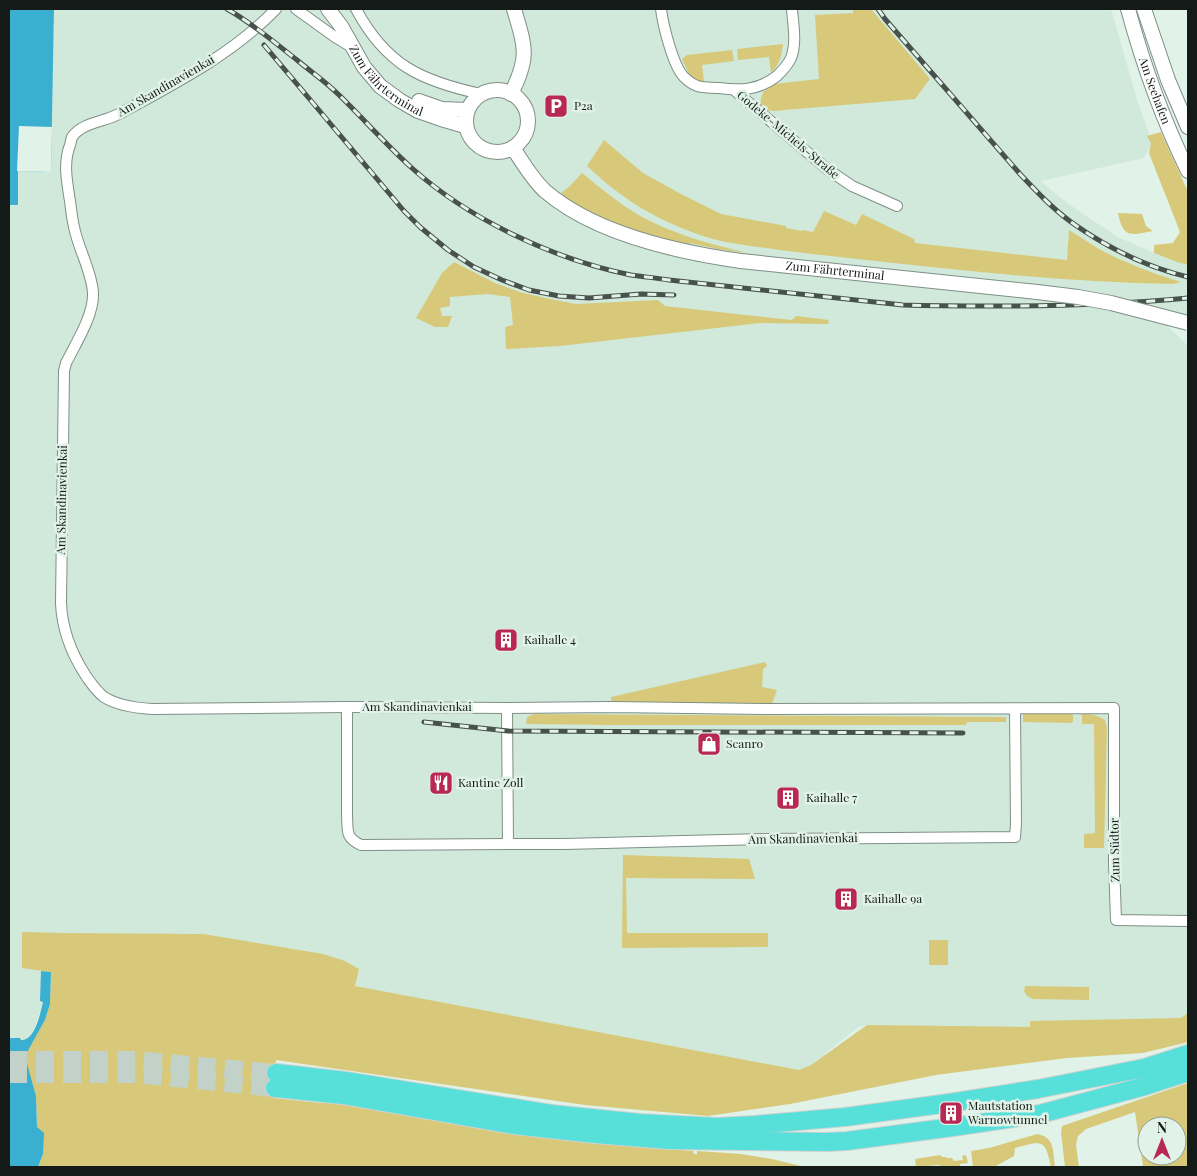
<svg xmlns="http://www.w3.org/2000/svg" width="1197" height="1176" font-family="'Playfair Display',serif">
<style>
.built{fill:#d0e9db;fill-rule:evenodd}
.green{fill:#d7c979;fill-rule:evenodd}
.water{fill:#3bafd0}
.pier{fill:#e1f2e8}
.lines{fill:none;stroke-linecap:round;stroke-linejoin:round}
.highway-tunnel{stroke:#c2d2c9;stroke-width:18;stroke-dasharray:18 9;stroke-linecap:butt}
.street-casing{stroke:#7f8f86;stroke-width:12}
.secondary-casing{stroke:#7f8f86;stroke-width:16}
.highway-casing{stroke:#d0d1d1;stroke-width:20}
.street{stroke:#fff;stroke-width:10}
.secondary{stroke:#fff;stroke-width:14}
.highway{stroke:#57e0d9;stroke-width:18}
.rail-casing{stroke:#48514c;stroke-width:5}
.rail{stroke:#e1f2e8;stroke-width:3;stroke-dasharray:9;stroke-linecap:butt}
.secondary-bridge-casing{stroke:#7f8f86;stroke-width:16;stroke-linecap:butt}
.secondary-bridge{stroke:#fff;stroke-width:14}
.labels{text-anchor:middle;stroke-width:5;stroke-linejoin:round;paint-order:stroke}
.street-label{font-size:12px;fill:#141a17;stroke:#e1f2e8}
.poi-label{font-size:12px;fill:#141a17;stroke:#e1f2e8;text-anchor:start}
</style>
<rect width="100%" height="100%" fill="#e1f2e8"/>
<!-- built -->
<path class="built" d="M54,9H1111L1138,103L1152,142L1144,158L1041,181L1058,196L1080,212L1118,237L1154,253L1177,262L1188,265V323L1167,327L1171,329L1188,346V1019L1030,1029L865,1025L857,1028L810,1066L799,1072L354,986L358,969L343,961L50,934L51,972L41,971L43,1002L35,1027L28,1039L24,1041L21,1040L20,1038H9V205L18,204L17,171L52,126ZM1069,231L1098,249L1120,260L1141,269L1179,282L1173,284L1126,283L1072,279Z"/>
<!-- green -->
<g class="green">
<path d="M853,9H871L930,79L915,99L773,111L764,110L760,106L761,98L763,92L774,84L819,79L815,15L853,13Z"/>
<path d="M783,44C782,55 779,65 771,73L769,57L738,60L737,49Z"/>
<path d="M732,50L734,61L702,65L704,81H692L682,59L687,55Z"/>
<path d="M1161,132L1188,192V265L1177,262L1154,253V245L1173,243L1180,232L1149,153L1151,143L1147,136Z"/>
<path d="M604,140L643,173L681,194L721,214L786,226V228L802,231V230L813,232L824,211L856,225L862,214L914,239L915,243L1067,260L1069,230C1079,236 1089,243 1099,249C1125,263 1152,273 1181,282L1173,284C1065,282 956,270 849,258C821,255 793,252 766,248C745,245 723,243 703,236C656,220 623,200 587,166Z"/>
<path d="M582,173C599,187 616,201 635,213C669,233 709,244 748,253L717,249L690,243L689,246L641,234L598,217L565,197L561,193L569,187Z"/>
<path d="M1118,213L1142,214L1146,226L1153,231C1131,235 1123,239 1118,213Z"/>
<path d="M454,262L495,283L520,292L545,298L576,304L658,300L665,306L792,320L796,316L829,320L828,324L760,323L560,346L506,349L505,327L513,325L510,297L487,294L450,297V306L440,308L442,316H452L448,327H435L416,318L442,273Z"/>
<path d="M765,662L767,666L763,669L762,687L777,690L770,709L612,707L611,697Z"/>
<path d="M534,714L1006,717V722H967L966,725H610L526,724L527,717Z"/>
<path d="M1023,714H1070L1073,715V722L1071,723L1023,722Z"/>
<path d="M1082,714C1092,714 1097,715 1105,720L1107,728L1104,848H1084V834L1095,833L1094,724H1082Z"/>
<path d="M623,855L749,859L755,879L626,878L627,933H768V947L622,948Z"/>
<path d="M22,932L64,933L203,934L323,954L345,961L359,969L355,986L799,1070L811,1065L867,1025L1030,1027V1021L1181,1018L1188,1013V1042L1143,1053L1067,1058L936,1075L790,1104L708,1116L585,1105L276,1060L274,1098L320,1103L332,1100L554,1138L589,1142L693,1151L694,1154H697V1151L741,1154L772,1159L805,1167H38L43,1154L37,1127L36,1096L24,1058L45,1020L50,1004L51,972L22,968Z"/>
<rect x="929" y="940" width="19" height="25"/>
<path d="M1025,986L1089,987V1000L1033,999L1027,996L1024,991Z"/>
<path d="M1188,1083V1167H1137L1143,1166L1135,1112L1086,1129L1078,1136L1076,1145L1079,1167H1065L1061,1133L1062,1126ZM1147,1126H1177V1156H1147Z"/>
<path d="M1037,1134C1055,1137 1053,1152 1055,1167H1051C1045,1138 1042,1141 1015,1148L1014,1156L994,1167H973L971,1151L989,1148Z"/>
<path d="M940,1155L942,1157H946V1158H952L954,1161L963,1160L962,1156L966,1155L968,1163L960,1164V1167L968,1166V1167H945L938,1165L916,1167L915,1159Z"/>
</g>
<!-- water -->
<g class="water">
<path d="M9,9H54L51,172L18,171V205H9Z"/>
<path d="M41,971L51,972L50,1004L45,1020L24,1058L26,1060L36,1096L37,1127L44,1133L43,1154L38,1167H9V1038H20L21,1040C35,1041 40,1014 43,1002L40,1001Z"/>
</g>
<!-- pier -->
<path class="pier" d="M19,126L52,127L51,172L17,171Z"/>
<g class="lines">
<!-- highway-tunnel -->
<g class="highway-tunnel">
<path d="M9,1060H135L276,1073"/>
<path d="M9,1074H137L275,1088"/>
</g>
<!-- street casing -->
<g class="street-casing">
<g id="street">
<path d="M276,9C233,54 174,84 119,114C104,122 83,122 72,137C71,140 71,142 70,145C63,163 67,182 70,201C71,209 72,218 74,227C78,248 92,272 93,293C94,315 76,343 66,363L64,371L61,603C62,630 71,653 86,676C91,683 96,691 104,697C118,706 136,708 152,709L347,707L507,708"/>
<path d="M296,9L335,37L353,48"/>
<path d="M356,9C386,65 421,81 481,94"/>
<path d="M661,9C663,25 673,66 684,77C696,89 703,87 719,88C741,91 759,90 777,76C782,71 788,65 791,58C797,43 793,24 792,9"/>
<path d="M734,90L827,169L852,186L897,206"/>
<path d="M347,707V815C348,832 345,837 361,845L508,844"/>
<path d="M1015,709L1016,824L1015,837L768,839L564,844H508L507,708L612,707L770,709L1114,708V863L1116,920L1188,921"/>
</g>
</g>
<!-- secondary casing -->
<g class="secondary-casing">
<g id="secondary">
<path id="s1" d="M328,9L341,26L364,67L380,86L399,100L418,111L441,119L465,126"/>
<path id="s2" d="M1128,9C1143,64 1163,120 1188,171"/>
<path d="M1144,9L1168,80L1188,127"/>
<circle cx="497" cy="121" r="31"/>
<path d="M511,94C530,56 525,47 514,9"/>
<path d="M419,101L442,109L467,110"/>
<path id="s3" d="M513,148C523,163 532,179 545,191C595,234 677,252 741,261L1037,292"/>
</g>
</g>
<!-- highway casing -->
<g class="highway-casing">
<g id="highway">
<path d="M276,1073L346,1081L552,1114L640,1123L718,1127L754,1125L845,1117L949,1103L1038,1089L1144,1068L1188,1054"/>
<path d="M275,1088L343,1095L514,1125L595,1134L669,1140L827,1142L847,1141L953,1127L1040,1114L1145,1086L1188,1072"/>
</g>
</g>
<!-- street -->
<use href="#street" class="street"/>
<!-- secondary -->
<use href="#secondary" class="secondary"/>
<!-- highway -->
<use href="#highway" class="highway"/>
<!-- rail casing -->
<g class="rail-casing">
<g id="rail">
<path d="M227,9C252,23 274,42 297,60C310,71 325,81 338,94C363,118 386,145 413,169C470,220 556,260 631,275C644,277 657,278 669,280L903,305C934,306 966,306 998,306C1062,306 1125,304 1188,298"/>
<path d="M878,9L885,19L1020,174C1036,191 1052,208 1071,222C1106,247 1146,267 1188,277"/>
<path d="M264,45L404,211L420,227L448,250L474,267L502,280L529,290L559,296L589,298L641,294L674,295"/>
<path d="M424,722L508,731L963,733"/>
</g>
</g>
<!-- rail -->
<use href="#rail" class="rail"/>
<!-- secondary-bridge casing -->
<g class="secondary-bridge-casing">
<path id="secondary-bridge" d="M1037,292L1078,297L1111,303L1188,323"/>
</g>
<!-- secondary-bridge -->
<use href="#secondary-bridge" class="secondary-bridge"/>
</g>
<!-- icons -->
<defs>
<g id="parking-square" transform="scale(1.25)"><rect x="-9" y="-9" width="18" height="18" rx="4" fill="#b82855" stroke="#e1f2e8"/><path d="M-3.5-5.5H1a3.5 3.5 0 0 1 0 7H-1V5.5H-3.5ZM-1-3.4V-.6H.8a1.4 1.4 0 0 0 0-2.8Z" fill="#fff"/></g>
<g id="building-square" transform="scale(1.25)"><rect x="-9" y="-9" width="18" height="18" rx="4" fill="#b82855" stroke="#e1f2e8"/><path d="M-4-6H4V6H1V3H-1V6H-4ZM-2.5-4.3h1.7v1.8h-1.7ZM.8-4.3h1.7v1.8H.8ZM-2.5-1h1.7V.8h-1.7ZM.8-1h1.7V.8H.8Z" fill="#fff"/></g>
<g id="shop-square" transform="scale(1.25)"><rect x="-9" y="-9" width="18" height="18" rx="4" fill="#b82855" stroke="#e1f2e8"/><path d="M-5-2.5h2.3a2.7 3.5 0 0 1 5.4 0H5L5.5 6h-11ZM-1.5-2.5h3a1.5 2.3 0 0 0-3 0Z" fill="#fff"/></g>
<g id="restaurant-square" transform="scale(1.25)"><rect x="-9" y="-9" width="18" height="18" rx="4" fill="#b82855" stroke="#e1f2e8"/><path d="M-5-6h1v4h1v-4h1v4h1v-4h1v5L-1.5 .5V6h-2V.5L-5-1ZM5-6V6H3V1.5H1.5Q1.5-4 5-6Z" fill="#fff"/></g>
</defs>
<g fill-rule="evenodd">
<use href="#parking-square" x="556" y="106"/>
<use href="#building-square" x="506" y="640"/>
<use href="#shop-square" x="709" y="744"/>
<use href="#restaurant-square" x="441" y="783"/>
<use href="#building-square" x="788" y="798"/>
<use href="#building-square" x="846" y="899"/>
<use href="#building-square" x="951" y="1113"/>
</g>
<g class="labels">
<!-- street labels -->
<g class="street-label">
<text dy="4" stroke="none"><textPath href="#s1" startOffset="94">Zum Fährterminal</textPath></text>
<text transform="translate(166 86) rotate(-30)" y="4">Am Skandinavienkai</text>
<text dy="4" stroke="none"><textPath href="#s2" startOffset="86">Am Seehafen</textPath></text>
<text transform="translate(788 135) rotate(40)" y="4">Godeke-Michels-Straße</text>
<text dy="4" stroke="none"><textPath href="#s3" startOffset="359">Zum Fährterminal</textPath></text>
<text transform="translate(62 500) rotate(-89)" y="4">Am Skandinavienkai</text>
<text x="417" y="711">Am Skandinavienkai</text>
<text transform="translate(803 839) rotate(-1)" y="4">Am Skandinavienkai</text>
<text transform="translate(1115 850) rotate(-91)" y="4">Zum Südtor</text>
</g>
<!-- poi labels -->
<g class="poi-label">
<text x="574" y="110">P2a</text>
<text x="524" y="644">Kaihalle 4</text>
<text x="726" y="748">Scanro</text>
<text x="458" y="787">Kantine Zoll</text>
<text x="806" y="802">Kaihalle 7</text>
<text x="864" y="903">Kaihalle 9a</text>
<text x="968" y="1110">Mautstation<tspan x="968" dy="14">Warnowtunnel</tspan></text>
</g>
</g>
<!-- border -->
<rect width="1197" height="1176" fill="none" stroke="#141a17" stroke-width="20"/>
<!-- north arrow -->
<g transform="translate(1162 1141)"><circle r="24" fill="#e1f2e8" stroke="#8f9c94"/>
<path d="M0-4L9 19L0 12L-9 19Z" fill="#b82855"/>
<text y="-8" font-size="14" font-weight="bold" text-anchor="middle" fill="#141a17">N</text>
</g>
</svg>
